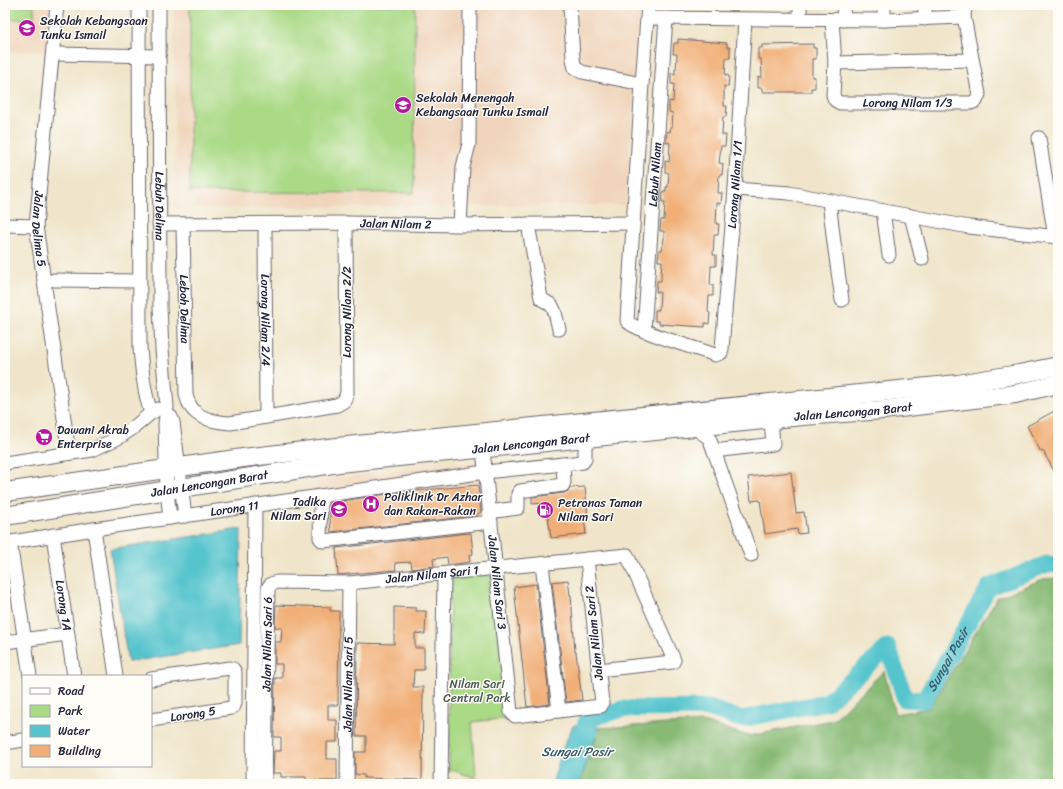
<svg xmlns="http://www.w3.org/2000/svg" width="1063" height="789" font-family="Sriracha,sans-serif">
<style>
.built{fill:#f0d5bc}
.green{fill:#abda87;stroke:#667e61}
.forest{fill:#88ba74;stroke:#556e58}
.water{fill:#57c4cd;stroke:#3c7384}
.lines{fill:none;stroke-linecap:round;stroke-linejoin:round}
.river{stroke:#57c4cd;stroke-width:17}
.building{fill:#f1af77}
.minor-casing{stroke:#6a666d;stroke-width:15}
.highway-casing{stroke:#6a666d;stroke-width:20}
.minor{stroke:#fff;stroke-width:13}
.highway{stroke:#fff;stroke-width:18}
.labels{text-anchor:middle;stroke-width:3;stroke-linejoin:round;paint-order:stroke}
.poi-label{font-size:12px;fill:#22223b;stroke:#fdfcf7;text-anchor:start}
.street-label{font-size:12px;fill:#22223b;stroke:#fdfcf7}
.park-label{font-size:12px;fill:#4b5952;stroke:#fdfcf7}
.water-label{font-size:13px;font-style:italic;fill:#355b6e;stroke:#fdfcf7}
</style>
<rect width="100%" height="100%" fill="#fdfcf7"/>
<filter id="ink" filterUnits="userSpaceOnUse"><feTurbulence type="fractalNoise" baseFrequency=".025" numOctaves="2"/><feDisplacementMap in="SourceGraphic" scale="8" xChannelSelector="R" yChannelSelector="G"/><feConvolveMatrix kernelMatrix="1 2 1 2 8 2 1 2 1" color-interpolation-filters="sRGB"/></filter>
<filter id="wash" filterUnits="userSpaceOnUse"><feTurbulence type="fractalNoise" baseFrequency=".012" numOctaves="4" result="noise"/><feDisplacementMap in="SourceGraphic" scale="16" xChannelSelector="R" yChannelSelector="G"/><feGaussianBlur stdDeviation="0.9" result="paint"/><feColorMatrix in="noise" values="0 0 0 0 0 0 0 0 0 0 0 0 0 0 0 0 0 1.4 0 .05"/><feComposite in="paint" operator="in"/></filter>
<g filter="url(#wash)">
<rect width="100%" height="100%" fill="#f0e5ca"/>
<!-- built -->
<g class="built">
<path d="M5,5H50L47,52L5,51Z"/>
<path d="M174,5H640L626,205L175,208Z"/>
<path d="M493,459L499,524L317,547L315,481Z"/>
</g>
<!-- green -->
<g class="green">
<path d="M5,5H34V20L5,18Z"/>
<path d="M190,5H415L414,193L190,192Z"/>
<path d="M491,575L508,718L472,722L476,778L449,769L450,583L456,577Z"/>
</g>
<!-- forest -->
<path class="forest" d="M1058,578V784H579L599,728L703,722L749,736L833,720L884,671L895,714L929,708L997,598L1043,579Z"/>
<!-- water -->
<g class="water">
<path d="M241,529L239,645L128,662L110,549Z"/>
<path d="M587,720L599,728L579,784H552L563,748L573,726Z"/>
</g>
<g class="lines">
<!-- river -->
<path class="river" id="s1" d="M562,784L570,770L587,720L622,709L709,708L741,719L827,702L888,647L905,699L924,700L989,587L1047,564L1058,565"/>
</g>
<g id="blocks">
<!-- building -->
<g class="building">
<path d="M678,39L727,43V47H730V58H726L725,75L729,76L728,87L724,86V106H727L726,117H723L722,135H726L725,146H721L719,163L723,164L722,175H719L718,193H722L721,204L717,203L716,224H719L718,235H714V238L713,255H716V266H711L710,285H713V296H709L708,312L710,313L709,324L705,323V327L659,324V321H655V310H659L660,292H656L657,281H661V277L662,261H658L659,250H662L664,239V231H660L661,220H664L665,202H662L663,191H666V187H668L669,173L665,172V161L669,162L670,143L666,142L667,131L670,132L671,127H672L673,113L669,112V101L673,102L674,84H671V73L675,74V69H676L677,54H673L674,43H678Z"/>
<path d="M813,44V48H816V59H812V77H815V88H811V92H762V88H758V77H762L761,59H758V48H762V45Z"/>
<path d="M1058,409V478L1043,451L1041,452L1027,426Z"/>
<path d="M791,472L796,513L804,512L807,533L798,534L797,529L765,534L760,500L751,501L748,477Z"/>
<path d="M478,485L481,512L475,516L331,532L329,503L393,493Z"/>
<path d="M585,487L588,518H584L586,534L551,538L546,503L532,504V497L564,493L568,491L570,488Z"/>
<path d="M469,533H471L473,554L469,555L470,562L448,565L447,557L433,559L434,566L412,569L411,562L395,563L396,570L338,575L336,548Z"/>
<path d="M568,580L570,595H571L575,652H576L582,700L566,702L552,582Z"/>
<path d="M536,584L550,704L527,707L514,587Z"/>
<path d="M276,605L330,607V611H339L338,705H328V720H337V742H327V759H337V781H306V777H281V773H273L274,751H281V737H274L275,678H282V664H275V642H281L282,628L275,627Z"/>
<path d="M394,607L416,608V611H426L425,634L415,633V648H424V670H414L413,687H423L422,780L364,778V775L355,774V752H366V736H356L357,643L394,644Z"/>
</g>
</g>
</g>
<g filter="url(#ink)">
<use href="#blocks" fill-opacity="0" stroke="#6a666d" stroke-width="1"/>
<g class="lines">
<!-- minor casing -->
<g class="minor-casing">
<g id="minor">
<path id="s2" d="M57,5L36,226L69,453"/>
<path d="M139,5L140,348C142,371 144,392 151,413"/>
<path id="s3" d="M159,5L160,307L162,349L167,407L165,424L167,491L170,518"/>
<path d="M570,5L573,59L575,68L582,72L642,84"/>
<path id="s4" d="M648,5L642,84L627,321C635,331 699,349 715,355L721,353L722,349L735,189L745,20"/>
<path d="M843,5L844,20"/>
<path d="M884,5V20"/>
<path d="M647,18L884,20L964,17"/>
<path d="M800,19V5"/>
<path d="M925,19V5"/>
<path id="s5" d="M832,20L835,63L833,95L835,100L840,103H971L976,101L979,94L964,17L965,5"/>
<path d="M53,54L159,56"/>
<path d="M835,63L972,60"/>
<path d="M1039,138L1055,237"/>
<path d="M735,189L789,193L969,227L1058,237"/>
<path d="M829,201L834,243L842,300"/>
<path d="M883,211L889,255"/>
<path d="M911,216L922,259"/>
<path id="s6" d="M159,224L346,223L460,225L632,223"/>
<path id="s7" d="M183,224L186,395C187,399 189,404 191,407C198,419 217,422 230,423L337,405L344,401L347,393L346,223"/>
<path id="s8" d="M265,224L266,417"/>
<path d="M528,224L541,298C544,302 549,302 552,306C556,312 557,322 559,329"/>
<path d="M5,225L36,226"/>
<path d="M460,225L463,167L469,144L470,5"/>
<path d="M54,280L139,281"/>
<path id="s9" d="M644,331L666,18"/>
<path d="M171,417L173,422L185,516"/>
<path d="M695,428L709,438L714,451L773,444L771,420"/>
<path id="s10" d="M483,450L511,712L515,716L601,706L602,703L587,559"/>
<path d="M714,451L751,555"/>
<path d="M5,463L92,450L118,438L133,428L151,413L158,409"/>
<path d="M321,496L320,538L323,541L491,522"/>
<path d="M489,512L518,508V494L520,491L563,485L564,482L563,464"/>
<path d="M94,529L116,676"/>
<path id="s11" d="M53,535L74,676"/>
<path d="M10,542L30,676"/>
<path id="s12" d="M5,543L94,529L485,472L583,462L585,459V439"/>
<path d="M542,564L559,711"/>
<path d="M5,642L68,634"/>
<path d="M151,679L230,668L233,669L235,672V703L234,706L231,708L151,720"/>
<path d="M5,743L23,740"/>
<path d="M253,784L255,505"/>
<path id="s13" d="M265,784L268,588L271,584L277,582L349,583L627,555L674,660L673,662L598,670"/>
<path id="s14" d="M347,784L349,583"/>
<path d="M441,784L444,574"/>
</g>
</g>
<!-- highway casing -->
<g class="highway-casing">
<g id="highway">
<path d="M5,492L243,458L337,447L958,384L1019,374L1058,366"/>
<path id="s15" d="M5,516L339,463L803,416L883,410L1015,394L1058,384"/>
</g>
</g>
<!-- minor -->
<use href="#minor" class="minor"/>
<!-- highway -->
<use href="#highway" class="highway"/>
</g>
</g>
<!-- icons -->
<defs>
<g id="school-disc" transform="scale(0.9)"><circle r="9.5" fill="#b5179e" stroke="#fdfcf7"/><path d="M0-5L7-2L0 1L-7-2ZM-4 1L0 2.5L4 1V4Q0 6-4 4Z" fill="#fff"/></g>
<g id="supermarket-disc" transform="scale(0.9)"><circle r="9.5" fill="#b5179e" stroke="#fdfcf7"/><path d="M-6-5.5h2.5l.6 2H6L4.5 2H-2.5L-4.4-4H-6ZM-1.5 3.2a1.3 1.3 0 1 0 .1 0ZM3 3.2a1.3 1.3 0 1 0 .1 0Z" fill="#fff"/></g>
<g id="hospital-disc" transform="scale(0.9)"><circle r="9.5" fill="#b5179e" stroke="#fdfcf7"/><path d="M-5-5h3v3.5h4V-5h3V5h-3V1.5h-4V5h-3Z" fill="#fff"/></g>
<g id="fuel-disc" transform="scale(0.9)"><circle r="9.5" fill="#b5179e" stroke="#fdfcf7"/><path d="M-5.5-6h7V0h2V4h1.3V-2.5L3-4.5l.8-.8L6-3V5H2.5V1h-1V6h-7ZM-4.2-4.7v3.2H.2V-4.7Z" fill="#fff"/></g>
</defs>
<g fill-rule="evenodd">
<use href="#school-disc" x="27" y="28"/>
<use href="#school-disc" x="403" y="105"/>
<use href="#supermarket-disc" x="44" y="437"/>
<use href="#hospital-disc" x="371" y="504"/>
<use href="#school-disc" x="339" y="509"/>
<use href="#fuel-disc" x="545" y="510"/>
</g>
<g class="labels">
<!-- poi labels -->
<g class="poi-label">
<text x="40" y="25">Sekolah Kebangsaan<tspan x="40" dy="14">Tunku Ismail</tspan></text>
<text x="416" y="102">Sekolah Menengah<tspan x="416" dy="14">Kebangsaan Tunku Ismail</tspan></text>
<text x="57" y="434">Dawani Akrab<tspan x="57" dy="14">Enterprise</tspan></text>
<text x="384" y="501">Poliklinik Dr Azhar<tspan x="384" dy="14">dan Rakan-Rakan</tspan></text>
<text x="326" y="506" text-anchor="end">Tadika<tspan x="326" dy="14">Nilam Sari</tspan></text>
<text x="558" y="507">Petronas Taman<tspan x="558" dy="14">Nilam Sari</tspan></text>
</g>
<!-- street labels -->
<g class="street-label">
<text dy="4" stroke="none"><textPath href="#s5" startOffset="154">Lorong Nilam 1/3</textPath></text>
<text dy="4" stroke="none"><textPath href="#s9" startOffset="157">Lebuh Nilam</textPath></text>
<text dy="4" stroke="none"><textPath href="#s4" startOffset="587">Lorong Nilam 1/1</textPath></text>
<text dy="4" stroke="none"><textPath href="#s3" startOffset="201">Lebuh Delima</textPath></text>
<text dy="4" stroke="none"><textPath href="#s6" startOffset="237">Jalan Nilam 2</textPath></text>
<text dy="4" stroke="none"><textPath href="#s2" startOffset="225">Jalan Delima 5</textPath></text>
<text dy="4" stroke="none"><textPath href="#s7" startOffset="85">Leboh Delima</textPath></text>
<text transform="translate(347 312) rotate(-90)" y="4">Lorong Nilam 2/2</text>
<text dy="4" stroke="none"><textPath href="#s8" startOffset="96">Lorong Nilam 2/4</textPath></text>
<text dy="4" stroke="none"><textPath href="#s15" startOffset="855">Jalan Lencongan Barat</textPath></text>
<text dy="4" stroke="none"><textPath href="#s15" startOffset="531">Jalan Lencongan Barat</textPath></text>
<text dy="4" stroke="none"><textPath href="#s15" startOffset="207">Jalan Lencongan Barat</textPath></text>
<text dy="4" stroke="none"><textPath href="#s12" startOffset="232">Lorong 11</textPath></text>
<text dy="4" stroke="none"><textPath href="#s13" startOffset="363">Jalan Nilam Sari 1</textPath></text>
<text dy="4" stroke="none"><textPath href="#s10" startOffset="133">Jalan Nilam Sari 3</textPath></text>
<text dy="4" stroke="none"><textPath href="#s11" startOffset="71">Lorong 1A</textPath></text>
<text transform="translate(594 633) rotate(-96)" y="4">Jalan Nilam Sari 2</text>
<text dy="4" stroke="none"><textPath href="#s13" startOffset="140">Jalan Nilam Sari 6</textPath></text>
<text dy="4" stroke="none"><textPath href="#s14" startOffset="100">Jalan Nilam Sari 5</textPath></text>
<text transform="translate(193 714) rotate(-9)" y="4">Lorong 5</text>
</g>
<!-- park labels -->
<g class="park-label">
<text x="477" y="688">Nilam Sari<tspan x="477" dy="14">Central Park</tspan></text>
</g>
<!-- water labels -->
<g class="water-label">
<text dy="5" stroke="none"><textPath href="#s1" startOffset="517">Sungai Pasir</textPath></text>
<text x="577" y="756">Sungai Pasir</text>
</g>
</g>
<!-- margin -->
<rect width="1063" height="789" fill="none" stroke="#fdfcf7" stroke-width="20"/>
<!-- legend -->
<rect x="22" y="675" width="130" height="92" fill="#fdfcf7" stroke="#a5a5ac"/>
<rect x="30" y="688" width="20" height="6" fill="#ffffff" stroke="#a5a5ac"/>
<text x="58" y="695" font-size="12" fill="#22223b">Road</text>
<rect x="30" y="705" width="20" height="12" fill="#abda87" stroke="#a5a5ac"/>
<text x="58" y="715" font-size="12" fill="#22223b">Park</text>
<rect x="30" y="725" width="20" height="12" fill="#57c4cd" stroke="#a5a5ac"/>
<text x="58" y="735" font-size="12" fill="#22223b">Water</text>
<rect x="30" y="745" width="20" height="12" fill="#f1af77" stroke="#a5a5ac"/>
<text x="58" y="755" font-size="12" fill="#22223b">Building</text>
</svg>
